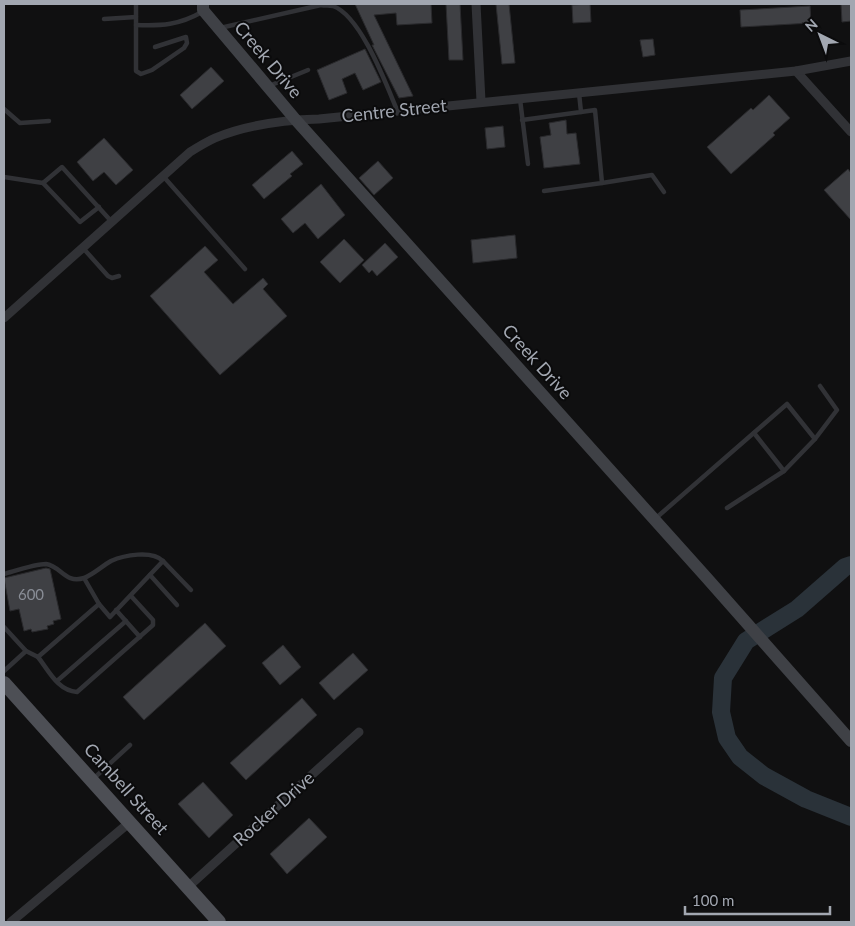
<svg xmlns="http://www.w3.org/2000/svg" width="855" height="926" font-family="Lato,sans-serif">
<style>
.lines{fill:none;stroke-linecap:round;stroke-linejoin:round}
.river{stroke:#2a3239;stroke-width:18}
.building{fill:#3f4044;stroke:#2a2a2d}
.lane{stroke:#313236;stroke-width:4.5}
.street{stroke:#313236;stroke-width:9}
.secondary{stroke:#3f4146;stroke-width:12}
.primary{stroke:#4d4f55;stroke-width:14}
.labels{text-anchor:middle;stroke-width:4;stroke-linejoin:round;paint-order:stroke}
.number-label{font-size:15px;fill:#898d96}
.street-label{font-size:18px;fill:#a2a7b1;stroke:#0b0b0c}
</style>
<rect width="100%" height="100%" fill="#101011"/>
<g class="lines">
<!-- river -->
<path class="river" d="M851,565L845,567L797,609L746,641L723,678L721,712L727,738L740,757L764,776L806,799L851,817"/>
</g>
<!-- building -->
<g class="building">
<path d="M355,4H431L432,23L397,25L396,13L374,15L413,96L399,98L372,45H374Z"/>
<path d="M446,4H460L463,60H449Z"/>
<path d="M496,4H509L515,63L502,64Z"/>
<path d="M590,4L591,22L573,23L572,5Z"/>
<path d="M841,4H851V21L842,22Z"/>
<path d="M810,6L811,23L741,27L740,10Z"/>
<path d="M653,39L655,55L643,57L640,40Z"/>
<path d="M365,49L381,82L363,90L355,73L342,79L347,93L329,100L317,70Z"/>
<path d="M211,67L224,81L192,109L180,95Z"/>
<path d="M769,95L790,118L773,133L775,135L731,174L707,147L751,108L753,110Z"/>
<path d="M566,120L567,134L576,133L580,164L544,168L540,137L551,135L549,123Z"/>
<path d="M503,126L505,147L487,149L485,128Z"/>
<path d="M104,138L133,170L116,185L104,172L93,181L77,162Z"/>
<path d="M292,151L303,164L290,174L292,176L264,199L252,185Z"/>
<path d="M378,161L393,178L374,195L359,178Z"/>
<path d="M848,169L851,173V220L824,190Z"/>
<path d="M321,184L345,215L318,239L305,223L293,233L281,219Z"/>
<path d="M515,235L517,258L473,263L471,240Z"/>
<path d="M344,239L364,260L340,283L320,262Z"/>
<path d="M385,243L398,257L377,276L372,270L369,273L362,265Z"/>
<path d="M205,246L218,260L204,272L233,304L263,278L268,284L263,289L287,316L220,375L150,296Z"/>
<path d="M46,568L50,569L61,619L53,621L54,624L47,626L48,629L32,632L31,629L24,631L19,609L10,611L4,578Z"/>
<path d="M205,623L226,646L144,720L123,697Z"/>
<path d="M283,645L301,667L280,685L262,663Z"/>
<path d="M353,653L368,670L334,700L319,683Z"/>
<path d="M302,698L317,715L246,780L230,763Z"/>
<path d="M203,782L233,815L209,838L178,804Z"/>
<path d="M309,818L327,837L287,874L270,854Z"/>
</g>
<g class="lines">
<!-- lane -->
<g class="lane">
<path d="M136,4V71L141,74L152,70L184,48L187,43L186,37L155,47"/>
<path d="M104,19L136,17"/>
<path d="M136,25C162,26 179,25 202,12"/>
<path d="M220,28L321,5C325,6 329,5 333,6C361,16 386,84 397,110"/>
<path d="M269,86L308,70"/>
<path d="M520,99L528,164"/>
<path d="M4,109L20,123L49,121"/>
<path d="M522,120L581,112L579,93"/>
<path d="M163,176L245,269"/>
<path d="M4,177L43,183L62,167L111,221"/>
<path d="M43,183L80,222L99,207"/>
<path d="M602,183L652,175L664,192"/>
<path d="M544,191L602,183L595,110L581,112"/>
<path d="M83,248L108,276L112,278L119,276"/>
<path d="M754,433L784,471"/>
<path d="M727,508L784,471L815,439L837,410L820,386"/>
<path d="M656,518L787,404L815,439"/>
<path d="M4,574C15,571 35,564 46,564C61,566 65,584 84,578C94,574 102,566 111,561C124,555 152,550 163,561L191,590"/>
<path d="M150,575L177,605"/>
<path d="M84,578L99,604L110,617L163,561"/>
<path d="M116,610L140,637"/>
<path d="M4,627L26,651L38,657L99,604"/>
<path d="M38,657C49,671 58,691 77,692L153,625V620L131,596"/>
<path d="M4,671L26,651"/>
<path d="M57,681L126,621"/>
<path d="M92,780L130,745"/>
</g>
<!-- street -->
<g class="street">
<path d="M476,4L481,101"/>
<path d="M796,71L851,132"/>
<path d="M4,318L190,152C198,147 206,142 215,138C246,125 285,120 319,119L796,71L851,61"/>
<path d="M188,887L359,732"/>
<path d="M11,922L130,822"/>
</g>
<!-- secondary -->
<path class="secondary" d="M203,4V10L295,119L706,577L851,741"/>
<!-- primary -->
<path class="primary" d="M4,683L219,922"/>
</g>
<g class="labels">
<!-- number labels -->
<g class="number-label">
<text x="31" y="600">600</text>
</g>
<!-- street labels -->
<g class="street-label">
<text transform="translate(268 60) rotate(50)" y="6">Creek Drive</text>
<text transform="translate(394 111) rotate(-6)" y="6">Centre Street</text>
<text transform="translate(537 362) rotate(48)" y="6">Creek Drive</text>
<text transform="translate(126 789) rotate(48)" y="6">Cambell Street</text>
<text transform="translate(274 809) rotate(-42)" y="6">Rocker Drive</text>
</g>
</g>
<!-- border -->
<rect width="855" height="926" fill="none" stroke="#a2a7b1" stroke-width="10"/>
<!-- north arrow -->
<g transform="translate(820 35) rotate(318)" stroke="#0b0b0c" stroke-width="4" paint-order="stroke">
<path d="M0-4L9 19L0 12L-9 19Z" fill="#a2a7b1"/>
<text y="-8" font-size="14" font-weight="bold" text-anchor="middle" fill="#a2a7b1">N</text>
</g>
<!-- scale -->
<path d="M685 906v8h145v-8" fill="none" stroke="#a2a7b1" stroke-width="2.5"/>
<text x="692" y="906" font-size="15" fill="#a2a7b1" stroke="#0b0b0c" stroke-width="4" paint-order="stroke">100 m</text>
</svg>
